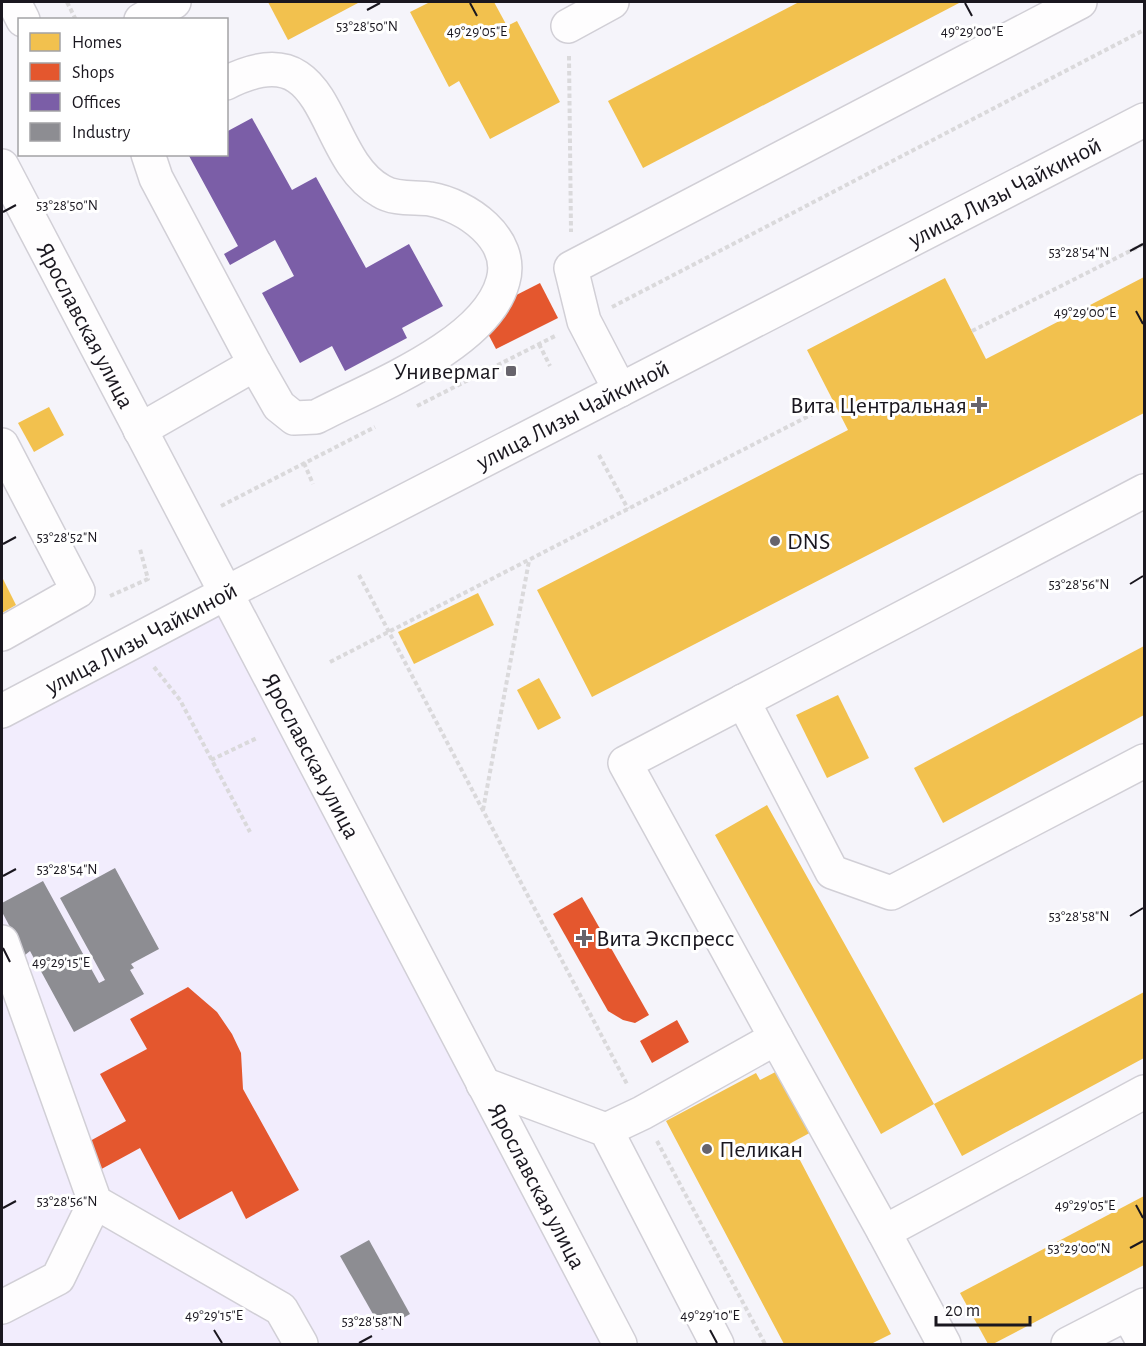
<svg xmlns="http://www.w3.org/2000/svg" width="1146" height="1346" font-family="'Alegreya Sans',sans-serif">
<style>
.built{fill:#f2edfd}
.homes{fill:#f2c14e}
.shops{fill:#e4572e}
.offices{fill:#7b5ea7}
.industry{fill:#8d8d92}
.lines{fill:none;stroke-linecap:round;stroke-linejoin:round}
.minor-casing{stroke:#d1cfd6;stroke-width:36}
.major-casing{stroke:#d1cfd6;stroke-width:36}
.path{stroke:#dad9db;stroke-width:4;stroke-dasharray:4.5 3;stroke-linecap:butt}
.minor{stroke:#fefdfe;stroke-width:33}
.major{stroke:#fefdfe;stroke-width:33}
.ticks{fill:none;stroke:#1a171f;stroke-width:2}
.poi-dot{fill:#67646c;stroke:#fff;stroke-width:2}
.labels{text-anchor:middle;stroke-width:6;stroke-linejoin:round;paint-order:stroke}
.street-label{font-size:24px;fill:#1a171f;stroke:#fff}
.poi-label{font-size:24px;fill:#1a171f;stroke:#fff;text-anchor:start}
.ticks-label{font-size:15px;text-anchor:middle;fill:#1a171f;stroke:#fff;stroke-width:6;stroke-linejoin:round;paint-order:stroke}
</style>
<rect width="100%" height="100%" fill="#f5f4fa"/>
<!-- built -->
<path class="built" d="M219,608L601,1344H2V726Z"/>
<!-- homes -->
<g class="homes">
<path d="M268,2H357L358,3L288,40Z"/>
<path d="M430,2H494L507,26L517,21L560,102L490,139L459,81L449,87L410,12Z"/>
<path d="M799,2H961L643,168L608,101Z"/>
<path d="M1144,277V413L592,697L537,590L848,430L807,350L945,278L986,359Z"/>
<path d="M49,407L64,435L34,452L18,423Z"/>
<path d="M2,577L16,605L2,613Z"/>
<path d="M478,593L494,625L414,664L398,632Z"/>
<path d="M1144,646V715L943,823L914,768Z"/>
<path d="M539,678L561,718L538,730L517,690Z"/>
<path d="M838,695L869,758L827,778L796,715Z"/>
<path d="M767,805L934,1104L1144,992V1058L962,1156L934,1104L881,1134L715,835Z"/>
<path d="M785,1067L817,1129L791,1143L891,1334L871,1344H784L666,1121L756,1073L760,1080Z"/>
<path d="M1144,1196V1265L993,1344H988L960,1293Z"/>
</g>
<!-- shops -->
<g class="shops">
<path d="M540,283L558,318L496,349L484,326L495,306Z"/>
<path d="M582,897L649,1015L635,1023L623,1020L608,1011L553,914Z"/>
<path d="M188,987L217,1012L232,1034L241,1053L243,1089L299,1190L246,1219L232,1191L179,1220L140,1148L96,1172L81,1146L126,1121L100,1074L147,1049L130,1019Z"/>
<path d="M677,1020L689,1042L652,1063L640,1041Z"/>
</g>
<!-- offices -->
<path class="offices" d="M252,118L292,190L316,177L366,268L409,244L443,306L402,328L407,338L345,371L332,346L300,363L262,293L294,276L275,240L230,265L224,254L238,246L188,154H226V132Z"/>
<!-- industry -->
<g class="industry">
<path d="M115,868L159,949L131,964L134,968L130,970L144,994L74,1032L30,951L25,955L2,912V903L43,881L99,983L105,980L60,898Z"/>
<path d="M369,1240L410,1314L382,1330L340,1256Z"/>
</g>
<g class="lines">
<!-- minor casing -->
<g class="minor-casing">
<g id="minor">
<path d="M14,2L23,20"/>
<path d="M141,20L174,2"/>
<path d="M568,26L612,2"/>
<path d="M148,154L156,178L255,364L279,406L294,418L316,417C371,388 486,345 503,281C515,239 466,205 430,199C414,197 395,200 381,191C318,156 334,28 226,83"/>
<path d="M620,390L584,321L571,268L1080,2"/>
<path d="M140,430L255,364"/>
<path d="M2,445L78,591L2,634"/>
<path d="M743,701L832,872L891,893L1144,761"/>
<path d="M2,711L226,593"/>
<path d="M2,942L95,1202L281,1309L301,1344"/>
<path d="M776,1038L884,1232"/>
<path d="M483,1084L606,1130L717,1344"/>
<path d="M606,1130L642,1113L776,1038L625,763L1144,491"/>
<path d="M2,1307L58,1278L95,1202"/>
<path d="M1128,1314L1144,1343"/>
<path d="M944,1344L884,1232L1144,1092"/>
<path d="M1068,1344L1144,1305"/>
</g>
</g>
<!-- major casing -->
<g class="major-casing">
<g id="major">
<path id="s1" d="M2,166L620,1344"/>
<path id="s2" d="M226,593L1144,120"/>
</g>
</g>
<!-- path -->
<g class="path">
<path d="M67,2L76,20"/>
<path d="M569,56L571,232"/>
<path d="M612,307L1144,30"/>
<path d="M972,331L1144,244"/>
<path d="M539,344L550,366"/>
<path d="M417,406L557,335"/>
<path d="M599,455L628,509"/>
<path d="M304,463L313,484"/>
<path d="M221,506L375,427"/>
<path d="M359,575L627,1084"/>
<path d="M110,596L148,579L140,549"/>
<path d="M330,662L834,403"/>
<path d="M154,667L180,700L250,832"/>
<path d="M211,760L257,738"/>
<path d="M483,810L529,561"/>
<path d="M657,1141L765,1344"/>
</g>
<!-- minor -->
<use href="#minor" class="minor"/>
<!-- major -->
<use href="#major" class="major"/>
</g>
<!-- ticks -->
<path class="ticks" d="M470,3L477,16M965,3L972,16M367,10L380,3M3,212L16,205M1130,251L1143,244M1136,311L1143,324M3,544L16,537M1130,584L1143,576M3,876L16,869M1130,916L1143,908M3,948L10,962M1136,1205L1143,1218M3,1208L16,1201M1130,1248L1143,1241M214,1330L222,1343M710,1330L717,1343M359,1343L372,1336"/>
<!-- markers -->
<g class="poi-dot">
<rect x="505" y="365" width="12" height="12" rx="3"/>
<path d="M976 396h6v6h6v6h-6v6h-6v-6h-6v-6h6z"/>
<circle cx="775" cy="541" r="6"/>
<path d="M581 929h6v6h6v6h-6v6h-6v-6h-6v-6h6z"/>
<circle cx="707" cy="1149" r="6"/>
</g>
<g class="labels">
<!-- street labels -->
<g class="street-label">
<text dy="8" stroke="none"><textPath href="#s2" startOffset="876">улица Лизы Чайкиной</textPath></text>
<text dy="8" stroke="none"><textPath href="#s1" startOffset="180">Ярославская улица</textPath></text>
<text dy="8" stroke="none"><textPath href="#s2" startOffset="390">улица Лизы Чайкиной</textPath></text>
<text transform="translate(141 638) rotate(-28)" y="8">улица Лизы Чайкиной</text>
<text dy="8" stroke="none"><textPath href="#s1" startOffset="666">Ярославская улица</textPath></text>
<text dy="8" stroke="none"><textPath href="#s1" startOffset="1152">Ярославская улица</textPath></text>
</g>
<!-- poi labels -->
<g class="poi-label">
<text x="499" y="379" text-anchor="end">Универмаг</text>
<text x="967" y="413" text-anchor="end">Вита Центральная</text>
<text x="787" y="549">DNS</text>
<text x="596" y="946">Вита Экспресс</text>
<text x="719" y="1157">Пеликан</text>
</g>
</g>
<g class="ticks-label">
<text x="367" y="31">53°28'50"N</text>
<text x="477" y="36">49°29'05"E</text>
<text x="972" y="36">49°29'00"E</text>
<text x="67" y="210">53°28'50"N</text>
<text x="1079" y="257">53°28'54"N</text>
<text x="1085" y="317">49°29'00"E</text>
<text x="67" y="542">53°28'52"N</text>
<text x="1079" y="589">53°28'56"N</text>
<text x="67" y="874">53°28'54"N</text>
<text x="1079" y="921">53°28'58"N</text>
<text x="61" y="967">49°29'15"E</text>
<text x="67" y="1206">53°28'56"N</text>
<text x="1085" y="1210">49°29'05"E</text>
<text x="1079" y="1253">53°29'00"N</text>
<text x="214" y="1320">49°29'15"E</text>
<text x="710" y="1320">49°29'10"E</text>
<text x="372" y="1326">53°28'58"N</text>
</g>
<!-- border -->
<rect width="1146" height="1346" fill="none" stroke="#1a171f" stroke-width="6"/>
<!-- legend -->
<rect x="18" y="18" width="210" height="138" fill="#ffffff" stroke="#a3a2a5" stroke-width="1.5"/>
<rect x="30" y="33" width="30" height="18" fill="#f2c14e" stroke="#a3a2a5" stroke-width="1.5"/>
<text x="72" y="48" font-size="18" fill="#1a171f">Homes</text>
<rect x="30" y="63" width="30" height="18" fill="#e4572e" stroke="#a3a2a5" stroke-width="1.5"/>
<text x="72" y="78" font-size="18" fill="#1a171f">Shops</text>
<rect x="30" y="93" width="30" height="18" fill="#7b5ea7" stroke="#a3a2a5" stroke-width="1.5"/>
<text x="72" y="108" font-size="18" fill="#1a171f">Offices</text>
<rect x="30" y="123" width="30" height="18" fill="#8d8d92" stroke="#a3a2a5" stroke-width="1.5"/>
<text x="72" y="138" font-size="18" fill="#1a171f">Industry</text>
<!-- scale -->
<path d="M936 1316v9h94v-9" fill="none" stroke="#1a171f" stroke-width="3"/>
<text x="945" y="1316" font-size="18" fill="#1a171f" stroke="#ffffff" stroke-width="4.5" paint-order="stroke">20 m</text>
</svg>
